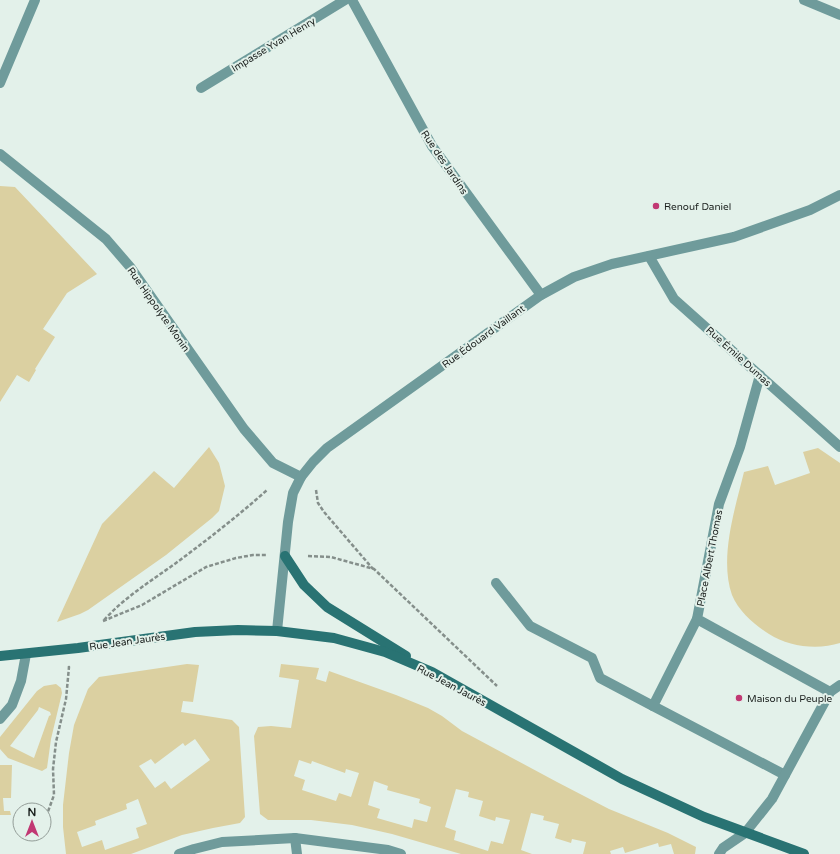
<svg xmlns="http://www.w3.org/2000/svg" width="840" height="854" font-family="'Varela Round',sans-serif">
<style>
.green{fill:#dbd0a1;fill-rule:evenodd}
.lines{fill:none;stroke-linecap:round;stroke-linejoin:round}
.path{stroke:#858f8b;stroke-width:2.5;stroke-dasharray:4 2;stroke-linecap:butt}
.minor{stroke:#6f9b9b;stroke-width:10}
.tertiary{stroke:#6f9b9b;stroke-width:10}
.secondary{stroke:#297373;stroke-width:10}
.poi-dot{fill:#c13873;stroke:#e3f1ea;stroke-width:1.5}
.labels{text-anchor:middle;stroke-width:4;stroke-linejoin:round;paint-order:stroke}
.street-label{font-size:10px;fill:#1a1f1d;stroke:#e3f1ea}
.poi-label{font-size:10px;fill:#1a1f1d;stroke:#e3f1ea;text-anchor:start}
</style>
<rect width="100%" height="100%" fill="#e3f1ea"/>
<!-- green -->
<g class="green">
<path d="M0,186L15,187L97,274L67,293L43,329L55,337L35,369L36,370L29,382L17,375L0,402Z"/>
<path d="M209,447L219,463L225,486L219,511L212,518L166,555L88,610L80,614L57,622L102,524L154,471L174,488Z"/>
<path d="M818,448L840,463V643C818,650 789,647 769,634C755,625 739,612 732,595C719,558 735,509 744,472L768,466L775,485L810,473L803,452Z"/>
<path d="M187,664L199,665L193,702L183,701L181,712L232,720L239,727L245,817L240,823L213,828L182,835L131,854H66L63,827V805L69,753L74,725L88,689L99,677ZM195,739L210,760L171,789L165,781L155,788L139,766L151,759L155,764L183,743L185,746ZM138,799L147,824L136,828L139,838L105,850L102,840L82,847L77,832L96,825L95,821L127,809L126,804Z"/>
<path d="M281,664L319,668L316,679L326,682L329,671L396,695L428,708L442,716L462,731L557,782L609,809L668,833L696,847L695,854H674L671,844L659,847L658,843L625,853L623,847L610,851L611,854H583L586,842L572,839L571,843L555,838L559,824L543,820L544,816L531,813L521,850L532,854H461L392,834L352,825L311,820H268L260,814L254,736L258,727L271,726L291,728L299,680L279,677ZM299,760L311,764L312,761L345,773L346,769L359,773L351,797L339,793L336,801L302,790L305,780L294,776ZM374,781L388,786L387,790L420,799L419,803L431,807L427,822L414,819L412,828L377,818L380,809L368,805ZM456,789L469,792L468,797L483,801L479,816L495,821L496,817L510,820L503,844L491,841L488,851L454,840L456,831L445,827Z"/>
<path d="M56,684L61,688L62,693L51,739L47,768L42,771L8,758L0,749V737L37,691L44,686ZM39,707L50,712L51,715L49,716L34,758L10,746L38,710Z"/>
<path d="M0,765H12L11,798H3L4,811H10L11,815H0Z"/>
</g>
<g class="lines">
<!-- path -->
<g class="path">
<path d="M316,490L318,503L324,512L373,569"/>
<path d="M308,556L331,557L374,569L497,686"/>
<path d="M104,620C125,597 151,581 176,563C207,540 238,516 267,490"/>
<path d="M103,621L142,605L206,567L236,558L253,555H267"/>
<path d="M46,817L54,795L53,769L56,742L66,699L69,667L68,668"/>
</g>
<!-- minor -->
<g class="minor">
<path d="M352,0L432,146L541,295"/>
<path d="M804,0L840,15"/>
<path d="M0,83L35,0"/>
<path d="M201,88L345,0"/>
<path d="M649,256L674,299L840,447"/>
<path d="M760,375L740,447L719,504L697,619L830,692"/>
<path d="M496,583L530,626L592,658L600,678L653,706"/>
<path d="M697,619L653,706L785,775"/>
<path d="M0,719L12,705L21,681L26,654"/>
<path d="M295,838L297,854"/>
<path d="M179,854L194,849L222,842L295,838L388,850L401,854"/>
<path d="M719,854L723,848L745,833L772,799L830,692L840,685"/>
</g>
<!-- tertiary -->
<g class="tertiary">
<path d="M0,154L106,239L131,268L244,429L273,463L301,477"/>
<path d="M277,631L288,522L293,493L301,477L313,462L327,448L541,295L574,277L612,264L734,237L810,210L840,195"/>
</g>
<!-- secondary -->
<g class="secondary">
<path d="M285,556L304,585L327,607L406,656"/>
<path d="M0,656L78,648L195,632L238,630L277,631L334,638L385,652L432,672L622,779L704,817L804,854"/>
</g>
</g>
<!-- markers -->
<g class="poi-dot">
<circle cx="656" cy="206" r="4"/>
<circle cx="739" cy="698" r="4"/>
</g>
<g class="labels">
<!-- street labels -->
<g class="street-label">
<text transform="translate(273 44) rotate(-31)" y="4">Impasse Yvan Henry</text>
<text transform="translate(445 162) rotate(56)" y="4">Rue des Jardins</text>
<text transform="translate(159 309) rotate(55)" y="4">Rue Hippolyte Monin</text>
<text transform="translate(483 336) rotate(-36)" y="4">Rue Édouard Vaillant</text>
<text transform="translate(739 356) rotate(42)" y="4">Rue Émile Dumas</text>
<text transform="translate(709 558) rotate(-79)" y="4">Place Albert Thomas</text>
<text transform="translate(127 641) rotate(-8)" y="4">Rue Jean Jaurès</text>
<text transform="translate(452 685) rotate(28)" y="4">Rue Jean Jaurès</text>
</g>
<!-- poi labels -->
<g class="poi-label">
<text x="664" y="210">Renouf Daniel</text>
<text x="747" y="702">Maison du Peuple</text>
</g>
</g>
<!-- north arrow -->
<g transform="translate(32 822)"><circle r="19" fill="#e3f1ea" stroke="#939d98"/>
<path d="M0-3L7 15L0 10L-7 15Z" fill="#c13873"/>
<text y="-6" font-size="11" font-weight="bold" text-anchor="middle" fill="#1a1f1d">N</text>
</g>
</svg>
